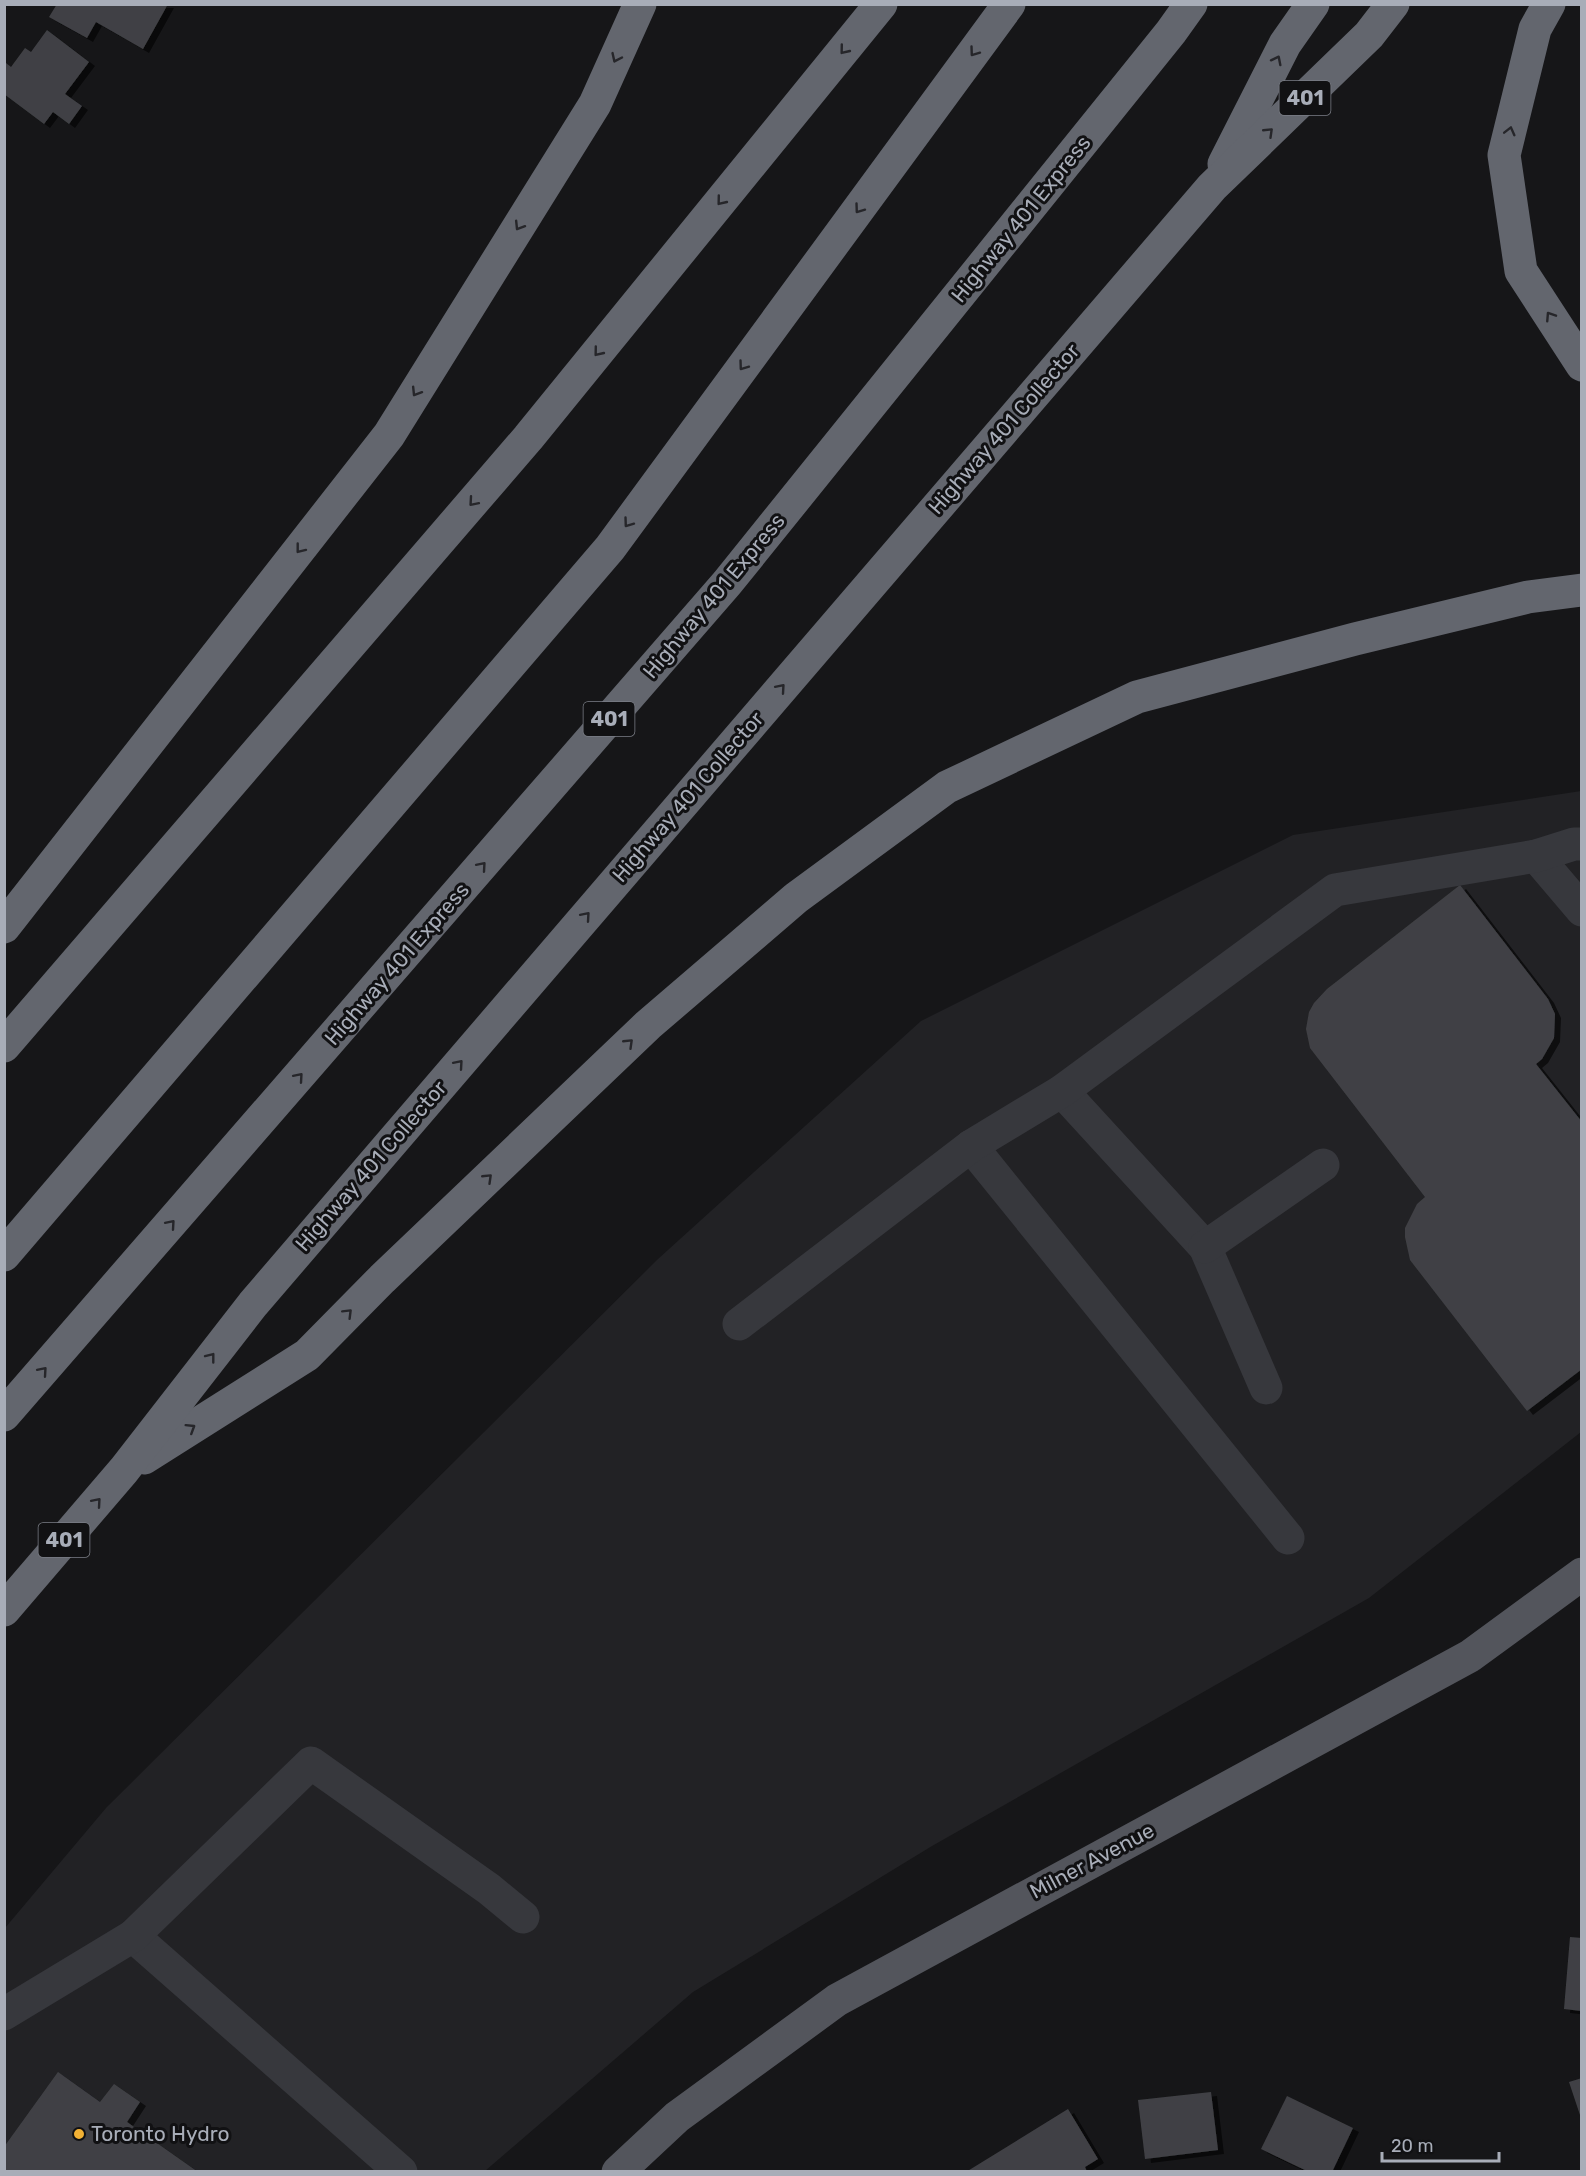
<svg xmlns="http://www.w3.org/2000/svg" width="1586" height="2176" font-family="Rubik,sans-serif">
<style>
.built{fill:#222225}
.building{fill:#404145;filter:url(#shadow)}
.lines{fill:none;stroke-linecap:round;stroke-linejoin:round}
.minor{stroke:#37383d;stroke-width:33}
.major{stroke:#53555c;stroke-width:33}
.highway{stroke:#63666e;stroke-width:33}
.oneway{stroke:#26262a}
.poi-dot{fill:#f2b134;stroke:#111113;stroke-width:2}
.labels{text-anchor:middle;stroke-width:6;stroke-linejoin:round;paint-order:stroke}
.shield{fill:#111113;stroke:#7b7e86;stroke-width:1.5}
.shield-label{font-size:20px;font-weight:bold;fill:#a8adb8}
.street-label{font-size:21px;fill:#a8adb8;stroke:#111113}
.poi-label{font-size:21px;fill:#a8adb8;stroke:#111113;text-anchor:start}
</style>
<defs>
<filter id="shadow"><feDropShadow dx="6" dy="4" stdDeviation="0" flood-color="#0009"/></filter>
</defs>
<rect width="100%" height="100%" fill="#161618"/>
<!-- built -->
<path class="built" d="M1581,791V1432L1369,1598L932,1846L693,1992L485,2171L5,2172V1928L106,1808L658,1259L921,1021L1293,835Z"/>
<!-- building -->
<g class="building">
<path d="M57,4H168L143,49L96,22L87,38L49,17Z"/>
<path d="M47,30L89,62L65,94L82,106L69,124L53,112L44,124L4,94V65L6,63L11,67L25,48L31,52Z"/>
<path d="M1460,885L1548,999L1555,1014L1554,1038L1542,1059L1536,1064L1582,1122V1369L1527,1411L1410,1260L1405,1237V1228L1417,1204L1425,1197L1310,1048L1306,1029L1309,1012L1314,1003L1327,989Z"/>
<path d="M1570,1937L1582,1938V2011L1564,2009Z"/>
<path d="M58,2072L100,2102L114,2084L140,2102L127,2122L198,2172H4V2147Z"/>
<path d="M1582,2078V2118H1581L1569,2082Z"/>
<path d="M1211,2092L1218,2150L1145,2159L1138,2100Z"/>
<path d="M1287,2096L1353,2128L1332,2172H1309L1261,2149Z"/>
<path d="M1068,2109L1098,2159L1085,2167L1087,2172H966Z"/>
</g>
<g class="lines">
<!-- minor -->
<g class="minor">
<path d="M1536,856L1582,910"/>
<path d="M1062,1091L1205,1247L1266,1388"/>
<path d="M971,1146L1288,1538"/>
<path d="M1205,1247L1323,1165"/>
<path d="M739,1324L971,1146L1062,1091L1335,890L1536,856L1574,844H1582"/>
<path d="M133,1936L401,2172"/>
<path d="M4,2014L133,1936L311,1763L489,1889L523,1917"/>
</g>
<!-- major -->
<path class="major" d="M618,2172L677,2117L837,2000L1470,1656L1582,1574"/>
<!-- highway -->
<g class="highway">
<path d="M1549,4L1535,29L1504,155L1521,271L1582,365"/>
<path d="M1224,164L1285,44L1313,4"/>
<path d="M4,927L389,435L595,104L640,4"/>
<path d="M4,1046L528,438L881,4"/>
<path d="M4,1255L610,548L1009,4"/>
<path d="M4,1415L727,583L1171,32L1191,4"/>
<path d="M144,1458L307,1355L382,1279L648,1025L796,898L947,787L1137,697L1355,639L1528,597L1582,590"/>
<path d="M4,1610L124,1470L253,1304L1212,187L1369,35L1393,4"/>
</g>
</g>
<!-- one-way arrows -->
<defs><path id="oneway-chevron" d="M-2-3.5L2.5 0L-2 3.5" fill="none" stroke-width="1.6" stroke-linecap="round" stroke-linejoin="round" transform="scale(1.5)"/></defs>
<g class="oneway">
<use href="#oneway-chevron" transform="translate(844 50) rotate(129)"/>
<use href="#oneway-chevron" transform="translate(974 52) rotate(126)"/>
<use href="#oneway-chevron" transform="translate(616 58) rotate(115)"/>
<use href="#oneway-chevron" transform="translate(1277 60) rotate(-63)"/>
<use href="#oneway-chevron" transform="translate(1510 131) rotate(-76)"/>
<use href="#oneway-chevron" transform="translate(1269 132) rotate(-44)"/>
<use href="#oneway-chevron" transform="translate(721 201) rotate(129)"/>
<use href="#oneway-chevron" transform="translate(859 209) rotate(126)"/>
<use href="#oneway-chevron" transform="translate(519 226) rotate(122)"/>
<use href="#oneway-chevron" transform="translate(1550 316) rotate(-123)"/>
<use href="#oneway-chevron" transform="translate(598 352) rotate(129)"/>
<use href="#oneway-chevron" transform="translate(743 366) rotate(126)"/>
<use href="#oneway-chevron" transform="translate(416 392) rotate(122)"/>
<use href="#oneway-chevron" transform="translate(473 502) rotate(131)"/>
<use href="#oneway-chevron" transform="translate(628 523) rotate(126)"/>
<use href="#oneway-chevron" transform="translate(300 549) rotate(128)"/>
<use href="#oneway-chevron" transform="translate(781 688) rotate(-49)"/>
<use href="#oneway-chevron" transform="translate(482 866) rotate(-49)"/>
<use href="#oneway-chevron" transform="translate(586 916) rotate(-49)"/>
<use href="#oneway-chevron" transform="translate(629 1043) rotate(-44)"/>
<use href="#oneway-chevron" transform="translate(459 1064) rotate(-49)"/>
<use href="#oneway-chevron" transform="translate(299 1077) rotate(-49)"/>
<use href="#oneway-chevron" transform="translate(488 1178) rotate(-44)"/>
<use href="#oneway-chevron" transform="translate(171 1224) rotate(-49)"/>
<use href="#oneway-chevron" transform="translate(348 1313) rotate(-45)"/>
<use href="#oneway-chevron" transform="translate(211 1357) rotate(-52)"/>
<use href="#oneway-chevron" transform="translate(43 1371) rotate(-49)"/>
<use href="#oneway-chevron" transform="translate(191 1428) rotate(-32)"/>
<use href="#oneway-chevron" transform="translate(97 1502) rotate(-49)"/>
</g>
<!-- markers -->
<circle class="poi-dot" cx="79" cy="2134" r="6"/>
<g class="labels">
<!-- shield labels -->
<g class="shield">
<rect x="1279.5" y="81" width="51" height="34" rx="4.5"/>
<rect x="583.5" y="702" width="51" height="34" rx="4.5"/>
<rect x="38.5" y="1523" width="51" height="34" rx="4.5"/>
</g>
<g class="shield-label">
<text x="1305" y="105">401</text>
<text x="609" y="726">401</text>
<text x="64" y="1547">401</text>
</g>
<!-- street labels -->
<g class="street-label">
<text transform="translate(1021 219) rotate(-51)" y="7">Highway 401 Express</text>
<text transform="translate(1004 429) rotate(-49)" y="7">Highway 401 Collector</text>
<text transform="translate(714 596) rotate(-50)" y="7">Highway 401 Express</text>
<text transform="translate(688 797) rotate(-49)" y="7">Highway 401 Collector</text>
<text transform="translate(397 964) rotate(-49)" y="7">Highway 401 Express</text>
<text transform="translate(371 1166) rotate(-49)" y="7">Highway 401 Collector</text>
<text transform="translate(1092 1861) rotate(-28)" y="7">Milner Avenue</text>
</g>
<!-- poi labels -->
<g class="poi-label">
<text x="91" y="2141">Toronto Hydro</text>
</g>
</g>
<!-- border -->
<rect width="1586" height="2176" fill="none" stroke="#a8adb8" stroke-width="12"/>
<!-- scale -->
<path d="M1382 2152v9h117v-9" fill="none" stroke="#a8adb8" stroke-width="3"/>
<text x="1391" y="2152" font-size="18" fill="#a8adb8" stroke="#111113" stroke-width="4.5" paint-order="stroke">20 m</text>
</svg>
